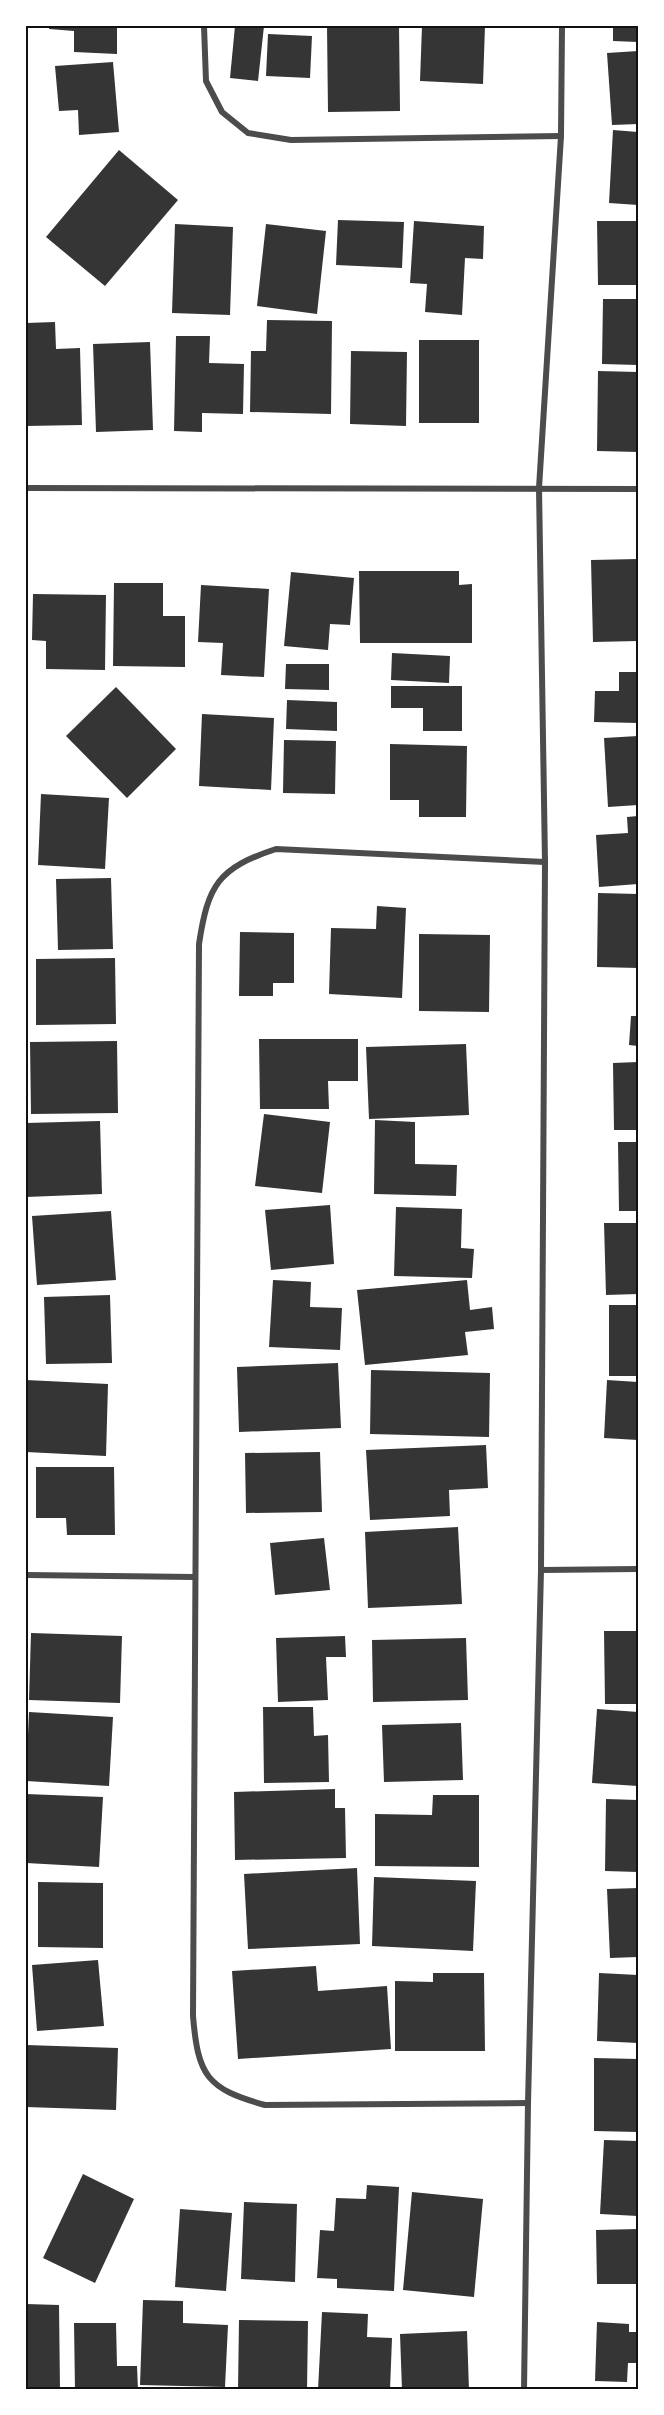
<svg xmlns="http://www.w3.org/2000/svg" width="664" height="2415" font-family="'IBM Plex Serif',serif">
<style>
.building{fill:#353535}
.lines{fill:none;stroke-linecap:round;stroke-linejoin:round}
.minor{stroke:#4c4c4c;stroke-width:6}
.neatline{fill:none;stroke:#111;stroke-width:2}
</style>
<rect width="100%" height="100%" fill="#fff"/>
<!-- building -->
<g class="building">
<path d="M49,26H117V54L74,52V31L49,29Z"/>
<path d="M235,26H264L258,81L230,78Z"/>
<path d="M327,26H399L400,111L328,112Z"/>
<path d="M422,26H485L483,84L420,81Z"/>
<path d="M613,26H638V42L613,41Z"/>
<path d="M268,34L312,36L310,78L266,76Z"/>
<path d="M638,51V124L612,125L607,53Z"/>
<path d="M113,62L119,132L79,135L78,110L59,111L55,66Z"/>
<path d="M613,130L638,132V205L609,203Z"/>
<path d="M119,150L178,200L105,286L46,237Z"/>
<path d="M338,220L404,222L402,268L336,265Z"/>
<path d="M414,221L484,226L483,259L465,258L462,315L425,312L427,284L410,283Z"/>
<path d="M597,221H638V285H598Z"/>
<path d="M175,224L233,227L230,315L172,313Z"/>
<path d="M266,224L326,231L317,314L257,306Z"/>
<path d="M603,299H638V365L602,364Z"/>
<path d="M267,320L332,321L331,414L250,412L251,351H266Z"/>
<path d="M55,322L56,349L80,348L82,425L26,426V323Z"/>
<path d="M176,336H210L209,363L244,364L243,414L202,413V432L174,431Z"/>
<rect x="419" y="340" width="60" height="83"/>
<path d="M150,342L153,430L96,432L93,344Z"/>
<path d="M351,351L407,352L406,426L350,424Z"/>
<path d="M598,371L638,372V452L597,451Z"/>
<path d="M638,559V641L593,642L591,560Z"/>
<path d="M359,571H459V585L472,584V643H360Z"/>
<path d="M291,572L354,578L350,625L330,624L328,650L284,646Z"/>
<path d="M114,583H163V616H185V667L113,666Z"/>
<path d="M201,585L269,589L264,677L221,675L223,643L198,642Z"/>
<path d="M33,594L106,595L105,670L46,669V641L32,640Z"/>
<path d="M392,653L450,656L449,683L391,680Z"/>
<path d="M286,664H329V690L285,689Z"/>
<path d="M619,672H638V723L594,722L595,691H619Z"/>
<path d="M391,686H462V731H423V708H391Z"/>
<path d="M116,687L176,749L127,798L66,736Z"/>
<path d="M287,700L337,702V731L286,729Z"/>
<path d="M202,714L274,718L271,790L199,786Z"/>
<path d="M638,736V805L608,807L604,738Z"/>
<path d="M284,740L336,741L335,794L283,793Z"/>
<path d="M390,744L467,746L466,817H419V800H390Z"/>
<path d="M41,794L109,798L105,869L38,865Z"/>
<path d="M638,816V884L599,887L596,835L628,833L627,817Z"/>
<path d="M111,878L113,949L58,950L56,879Z"/>
<path d="M598,893L638,894V968L597,967Z"/>
<path d="M377,906L406,908L402,998L329,994L331,928L376,929Z"/>
<path d="M240,932L294,933V983H273V996H239Z"/>
<path d="M419,934L490,935L489,1012L419,1011Z"/>
<path d="M115,958L116,1024L36,1025V959Z"/>
<path d="M631,1016H638V1046L629,1045Z"/>
<path d="M259,1039H358V1081H328L329,1109H260Z"/>
<path d="M117,1041L118,1113L31,1114L30,1042Z"/>
<path d="M466,1044L469,1115L369,1119L366,1047Z"/>
<path d="M638,1062V1130H614L613,1063Z"/>
<path d="M264,1114L330,1122L322,1193L255,1186Z"/>
<path d="M375,1120L415,1122V1164L457,1165L456,1196L374,1194Z"/>
<path d="M100,1121L102,1194L26,1197V1123Z"/>
<path d="M618,1142H638V1211H619Z"/>
<path d="M330,1205L334,1264L271,1270L265,1210Z"/>
<path d="M396,1207L462,1209L461,1248L474,1249L472,1278L394,1276Z"/>
<path d="M111,1211L116,1280L37,1285L32,1216Z"/>
<path d="M604,1223H638V1294L606,1295Z"/>
<path d="M273,1280L311,1282L310,1307L342,1308L340,1350L269,1347Z"/>
<path d="M467,1280L470,1310L492,1307L494,1329L465,1332L468,1355L365,1365L357,1290Z"/>
<path d="M110,1295L112,1363L46,1364L44,1297Z"/>
<rect x="609" y="1305" width="29" height="71"/>
<path d="M338,1363L341,1428L239,1432L237,1367Z"/>
<path d="M371,1370L490,1373L489,1437L370,1434Z"/>
<path d="M26,1380L108,1384L106,1456L26,1452Z"/>
<path d="M607,1380L638,1382V1440L604,1438Z"/>
<path d="M486,1445L488,1488L449,1490L450,1516L370,1520L366,1450Z"/>
<path d="M320,1452L322,1512L246,1513L245,1453Z"/>
<path d="M36,1467H114L115,1535H67L66,1518H36Z"/>
<path d="M458,1527L462,1604L368,1608L365,1532Z"/>
<path d="M324,1538L330,1590L275,1595L270,1543Z"/>
<path d="M604,1631H638V1704H605Z"/>
<path d="M31,1633L122,1636L120,1703L29,1700Z"/>
<path d="M345,1636L346,1657H326L328,1700L278,1702L276,1638Z"/>
<path d="M466,1638L468,1700L373,1702L372,1640Z"/>
<path d="M263,1707H313L314,1736L328,1735L329,1782L264,1783Z"/>
<path d="M597,1709L638,1712V1786L592,1783Z"/>
<path d="M29,1712L113,1717L109,1786L26,1781Z"/>
<path d="M461,1723L463,1780L384,1782L382,1725Z"/>
<path d="M335,1789V1808H345L346,1858L235,1860L234,1792Z"/>
<path d="M26,1794L103,1797L99,1867L26,1863Z"/>
<path d="M433,1795H479V1867L375,1866V1814L432,1815Z"/>
<path d="M606,1799L638,1800V1872L605,1871Z"/>
<path d="M357,1868L360,1944L248,1949L244,1874Z"/>
<path d="M374,1877L476,1881L473,1951L372,1946Z"/>
<path d="M38,1882L103,1883V1948L38,1947Z"/>
<path d="M638,1888V1957L610,1958L607,1889Z"/>
<path d="M98,1960L104,2026L37,2031L32,1965Z"/>
<path d="M316,1966L318,1991L387,1986L391,2049L238,2059L232,1971Z"/>
<path d="M433,1973H484L485,2051H395V1981L433,1982Z"/>
<path d="M599,1973L638,1975V2043L597,2041Z"/>
<path d="M26,2045L118,2048L116,2110L26,2107Z"/>
<path d="M594,2058L638,2059V2132L594,2131Z"/>
<path d="M604,2140L638,2141V2216L600,2214Z"/>
<path d="M83,2174L134,2199L95,2283L43,2258Z"/>
<path d="M367,2185L399,2187L394,2291L337,2288V2279L317,2278L320,2230L334,2231L336,2198L366,2199Z"/>
<path d="M412,2192L483,2199L474,2297L403,2290Z"/>
<path d="M244,2202L297,2204L295,2282L241,2279Z"/>
<path d="M180,2209L232,2213L226,2291L175,2287Z"/>
<path d="M638,2229V2284H597L596,2230Z"/>
<path d="M143,2300L183,2301V2323L228,2325L225,2387L140,2385Z"/>
<path d="M26,2304L59,2305L60,2390H26Z"/>
<path d="M322,2312L368,2314L367,2337L392,2338L390,2390H318Z"/>
<path d="M239,2320L308,2321L307,2390H238Z"/>
<path d="M597,2322L629,2324V2332H638V2363H628L627,2382L595,2381Z"/>
<path d="M74,2323H116L117,2366H137L138,2390H75Z"/>
<path d="M467,2331L469,2390H402L400,2334Z"/>
</g>
<g class="lines">
<!-- minor -->
<g class="minor">
<path d="M204,26L206,81L222,112L248,133L291,140L561,136"/>
<path d="M26,488L638,489"/>
<path d="M541,1570L638,1569"/>
<path d="M26,1575L194,1577"/>
<path d="M528,2103L265,2105C207,2089 198,2076 193,2016L199,944C208,885 218,868 276,849L545,862"/>
<path d="M524,2390L528,2103L541,1570L545,862L539,488L561,136L562,26"/>
</g>
</g>
<!-- border -->
<rect width="664" height="2415" fill="none" stroke="#ffffff" stroke-width="54"/>
<rect x="27" y="27" width="610" height="2361" class="neatline"/>
</svg>
